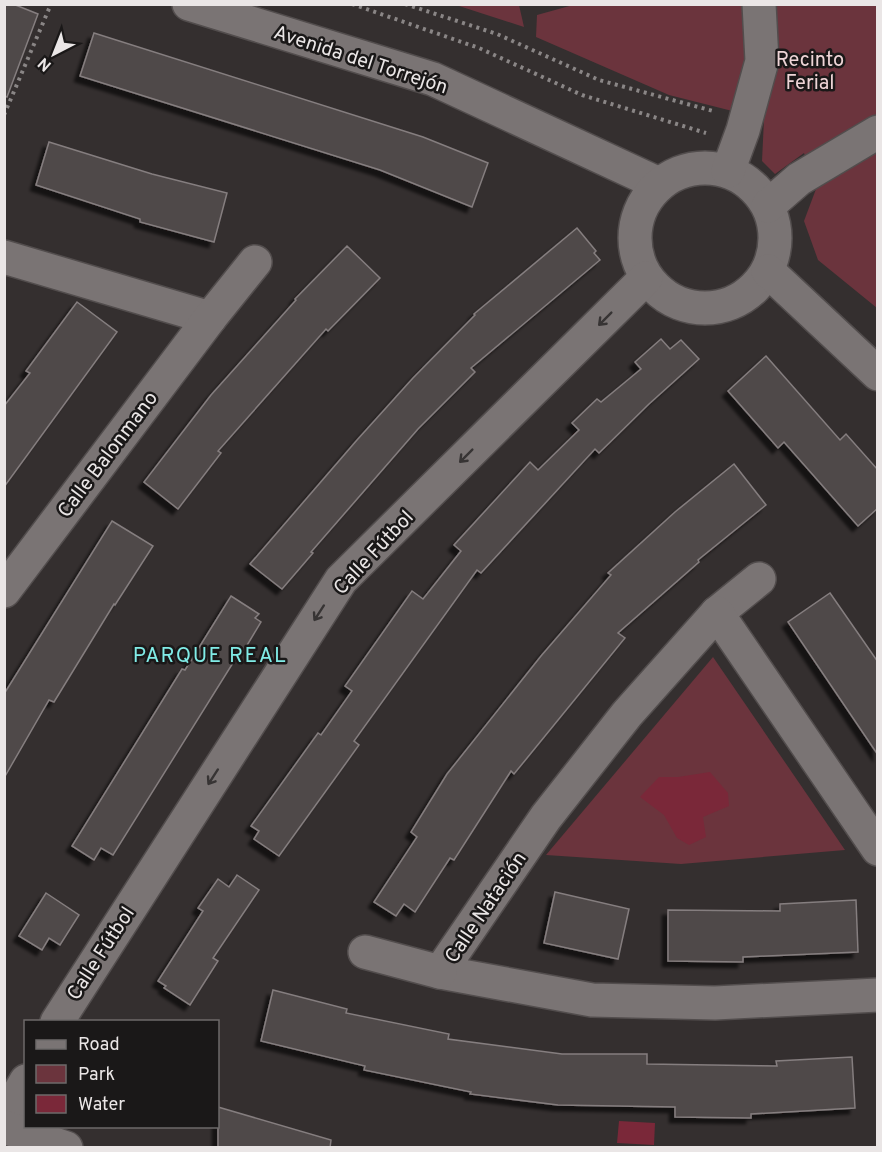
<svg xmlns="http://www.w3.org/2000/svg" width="882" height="1152" font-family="Overpass,sans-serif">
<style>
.green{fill:#6b343d}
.water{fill:#7a2839}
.building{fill:#4f4949;stroke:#857e7f;stroke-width:1.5;filter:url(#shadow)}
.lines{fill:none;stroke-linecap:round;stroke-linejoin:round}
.minor-casing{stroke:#524d4d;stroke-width:36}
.path{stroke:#8a8686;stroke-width:4;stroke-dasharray:3 4.5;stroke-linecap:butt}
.minor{stroke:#7a7474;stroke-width:33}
.oneway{stroke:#373434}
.labels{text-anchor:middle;stroke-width:5;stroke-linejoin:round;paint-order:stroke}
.street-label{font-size:20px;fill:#eae6e6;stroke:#1a1818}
.park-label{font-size:20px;fill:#efd5d7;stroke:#1a1818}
.neighbourhood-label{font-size:21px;letter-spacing:1.5px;fill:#81ece7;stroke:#1a1818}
</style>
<defs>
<filter id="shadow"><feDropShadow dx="-5.5" dy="5.5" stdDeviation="1.5" flood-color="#0009"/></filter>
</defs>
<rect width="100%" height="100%" fill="#342f2f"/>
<!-- green -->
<g class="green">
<path d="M456,5H519L524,27Z"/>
<path d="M573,5H877V308L818,260L804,221L816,189L804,153L775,174L762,161L764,119L669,95L536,37L537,15Z"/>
<path d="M713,657L845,850L681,864L546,855Z"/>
</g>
<!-- water -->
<g class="water">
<path d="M710,772L728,793L729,806L703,817L706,837L689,845L677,838L664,815L640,797L659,777H678Z"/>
<path d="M619,1121L655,1123L654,1145L617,1143Z"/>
</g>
<!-- building -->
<g class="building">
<path d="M4,4H13L38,14L7,97L4,96Z"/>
<path d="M94,33L423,137L488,163L472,207L380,170L80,76Z"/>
<path d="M49,142L152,174L227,193L214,242L140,222V219L36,185Z"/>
<path d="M577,228L596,251L594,253L600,260L471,368L475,372L418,429L311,552L313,553L282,589L250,564L357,440L413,378L475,315L474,314Z"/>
<path d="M347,246L380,278L328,331L326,329L218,451L221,453L178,509L144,482L211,395L296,300L295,299Z"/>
<path d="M77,302L117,332L4,487V406L30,373L26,371Z"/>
<path d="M661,339L670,349L681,340L699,359L649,404L599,453L595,449L481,573L477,570L354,741L359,745L279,856L254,839L259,831L251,826L318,733L321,735L352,691L345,686L412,591L423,599L461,551L454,545L530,462L538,470L579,430L572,423L597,399L601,402L641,369L635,362Z"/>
<path d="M766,356L840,440L846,434L878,470V508L858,526L784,442L778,448L728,391Z"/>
<path d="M734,464L766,505L698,560L699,562L618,633L625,638L514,774L511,771L454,860L450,858L415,912L404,904L396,916L374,902L417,837L411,832L447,774L541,656L611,575L608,573L675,512Z"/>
<path d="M112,521L153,546L115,605L114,604L54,702L49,700L4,778V694Z"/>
<path d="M830,593L878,662V755L788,622Z"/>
<path d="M231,596L259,614L255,618L261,622L243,652L241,650L113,855L101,848L94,860L72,846L182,669L185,670Z"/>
<path d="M237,875L259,890L213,958L218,961L190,1005L164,988L166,986L158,981L203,911L198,908L218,879L229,887Z"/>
<path d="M555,892L629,909L618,959L544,943Z"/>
<path d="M46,893L79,915L60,945L49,938L42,950L19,936Z"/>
<path d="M856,900L858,952L743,957V962L668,961V910L780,911V904Z"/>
<path d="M273,990L347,1009L346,1013L449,1034L448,1039L562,1054H647V1064L777,1066L776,1061L852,1057L855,1108L751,1114V1118L675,1117V1107L558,1105L470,1094L471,1092L364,1070L365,1066L261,1041Z"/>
<path d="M218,1107L331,1140L330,1148H218Z"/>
</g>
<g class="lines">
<!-- minor casing -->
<g class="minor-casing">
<g id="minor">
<path d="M189,4L433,79L659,184"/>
<circle cx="705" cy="238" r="70"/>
<path d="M728,171L743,130L762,61L759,4"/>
<path d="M768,206L799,179L878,132"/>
<path d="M4,257L210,318"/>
<path d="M768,271L878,374"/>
<path d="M4,591L210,318L255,262"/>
<path d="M717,613L759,579"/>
<path d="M878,849L717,613L627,714L546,817L440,972L592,1000L715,1003L878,995"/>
<path d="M365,952L440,972"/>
<path d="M57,1022L341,580L646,278"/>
<path d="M4,1119L26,1081"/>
<path d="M4,1127L66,1148"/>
</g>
</g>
<!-- path -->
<g class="path">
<path d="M352,4L479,48L582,95L706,133"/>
<path d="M405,4L497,34L599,80L713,111"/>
<path d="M4,115L51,4"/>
</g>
<!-- minor -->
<use href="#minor" class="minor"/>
</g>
<!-- one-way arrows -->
<defs><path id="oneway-shaft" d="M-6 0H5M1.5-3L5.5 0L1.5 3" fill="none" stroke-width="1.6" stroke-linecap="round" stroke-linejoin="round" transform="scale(1.5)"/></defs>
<g class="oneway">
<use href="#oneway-shaft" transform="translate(605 319) rotate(135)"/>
<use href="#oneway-shaft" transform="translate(466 456) rotate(135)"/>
<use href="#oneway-shaft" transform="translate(319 613) rotate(123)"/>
<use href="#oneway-shaft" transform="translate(213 777) rotate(123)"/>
</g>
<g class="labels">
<!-- street labels -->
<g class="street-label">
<text transform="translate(361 59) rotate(18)" y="7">Avenida del Torrejón</text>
<text transform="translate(107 454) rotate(-53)" y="7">Calle Balonmano</text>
<text transform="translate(373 552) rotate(-47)" y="7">Calle Fútbol</text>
<text transform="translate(485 907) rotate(-56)" y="7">Calle Natación</text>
<text transform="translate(100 953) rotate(-57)" y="7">Calle Fútbol</text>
</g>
<!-- park labels -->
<g class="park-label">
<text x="810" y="66">Recinto<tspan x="810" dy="23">Ferial</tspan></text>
</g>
<!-- neighbourhood labels -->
<g class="neighbourhood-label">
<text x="210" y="662">PARQUE REAL</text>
</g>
</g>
<!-- border -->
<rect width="882" height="1152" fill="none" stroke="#eae6e6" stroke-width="12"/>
<!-- legend -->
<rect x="24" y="1020" width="195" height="108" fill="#1a1818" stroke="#6d6a6a" stroke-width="1.5"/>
<rect x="36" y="1040" width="30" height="9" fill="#7a7474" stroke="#6d6a6a" stroke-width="1.5"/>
<text x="78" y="1050" font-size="18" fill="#eae6e6">Road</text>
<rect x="36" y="1065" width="30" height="18" fill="#6b343d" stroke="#6d6a6a" stroke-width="1.5"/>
<text x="78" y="1080" font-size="18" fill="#eae6e6">Park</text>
<rect x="36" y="1095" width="30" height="18" fill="#7a2839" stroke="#6d6a6a" stroke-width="1.5"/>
<text x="78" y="1110" font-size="18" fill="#eae6e6">Water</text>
<!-- north arrow -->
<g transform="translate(54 54) rotate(222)" stroke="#1a1818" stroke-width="4.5" paint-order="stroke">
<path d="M0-4.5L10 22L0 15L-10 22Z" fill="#eae6e6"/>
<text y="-9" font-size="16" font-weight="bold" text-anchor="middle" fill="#eae6e6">N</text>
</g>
</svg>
